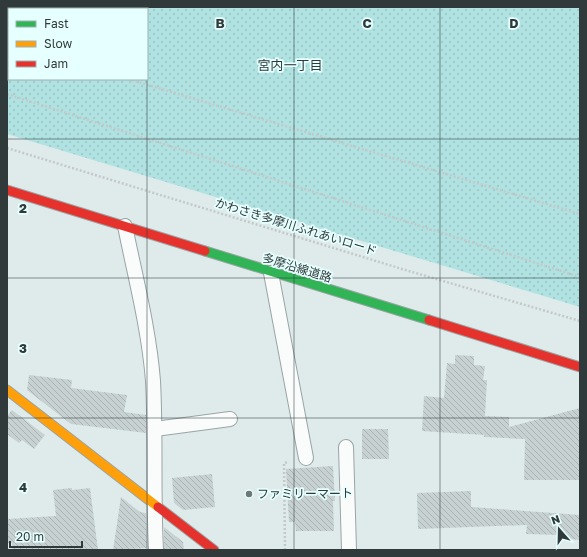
<svg xmlns="http://www.w3.org/2000/svg" width="587" height="557" font-family="'Golos Text','Noto Sans JP',sans-serif">
<style>
.grass{fill:url(#grass-dots);fill-rule:evenodd}
.building{fill:url(#building-back-hatch)}
.lines{fill:none;stroke-linecap:round;stroke-linejoin:round}
.lane-casing{stroke:#9aa4a4;stroke-width:16}
.fast-casing{stroke:#9aa4a4;stroke-width:11}
.slow-casing{stroke:#9aa4a4;stroke-width:11}
.jam-casing{stroke:#9aa4a4;stroke-width:11}
.path{stroke:#c3c9c9;stroke-width:2.5;stroke-dasharray:2 2;stroke-linecap:butt}
.lane{stroke:#fafcfc;stroke-width:14}
.fast{stroke:#30b455;stroke-width:9}
.slow{stroke:#ff9f0a;stroke-width:9}
.jam{stroke:#e5322d;stroke-width:9}
.grid{fill:none;stroke:#313a3a;stroke-width:1;stroke-opacity:0.55}
.poi-dot{fill:#6e7878;stroke:#e6ffff;stroke-width:1.5}
.labels{text-anchor:middle;stroke-width:3.5;stroke-linejoin:round;paint-order:stroke}
.street-label{font-size:12px;fill:#313a3a;stroke:#e6ffff}
.poi-label{font-size:12px;fill:#313a3a;stroke:#e6ffff;text-anchor:start}
.neighbourhood-label{font-size:13px;fill:#313a3a;stroke:#e6ffff}
.grid-label{font-size:13px;text-anchor:middle;font-weight:bold;fill:#313a3a;stroke:#e6ffff;stroke-width:3.5;stroke-linejoin:round;paint-order:stroke}
</style>
<defs>
<pattern id="grass-dots" width="8" height="8" patternUnits="userSpaceOnUse"><rect width="8" height="8" fill="#b1e2e2"/><path d="M2 2h.1M6 6h.1" fill="none" stroke="#99c3c3" stroke-width="1.8" stroke-linecap="round"/></pattern>
<pattern id="building-back-hatch" width="6" height="6" patternUnits="userSpaceOnUse"><rect width="6" height="6" fill="#c7d1d1"/><path d="M-1 5l2 2M0 0l6 6M5-1l2 2" fill="none" stroke="#abb4b4"/></pattern>
</defs>
<rect width="100%" height="100%" fill="#dfebeb"/>
<!-- grass -->
<path class="grass" d="M7,7H580V307L7,134ZM9,9H147V79H9Z"/>
<!-- building -->
<g class="building">
<path d="M455,355L474,356V365L485,366L483,380H487L485,416L509,417V427L580,408V480H524L525,439L484,437V435L422,431L424,396L444,398L447,363L455,364Z"/>
<path d="M29,375L72,380L71,388L127,395L124,412L146,415V433L71,424L27,390Z"/>
<path d="M12,410L45,435L34,449L22,440L19,443L7,434V416Z"/>
<path d="M362,429H388L389,459H362Z"/>
<path d="M333,466L335,501H333L334,531H296L295,522H289L286,469Z"/>
<path d="M212,474L215,507L183,510L174,503L172,478Z"/>
<path d="M72,488V490L90,488L98,550H12V543H7V519L56,516L53,490Z"/>
<path d="M471,491V507L580,515L579,540L559,538V535L526,534L527,525L418,529L417,493Z"/>
<path d="M121,497L140,512L146,513L147,548L113,550Z"/>
<path d="M164,527L183,542L184,550H164Z"/>
</g>
<g class="lines">
<!-- lane casing -->
<g class="lane-casing">
<g id="lane">
<path d="M125,226C135,276 149,329 153,381C156,437 153,493 156,550"/>
<path d="M271,273L306,458"/>
<path d="M155,429L230,419"/>
<path d="M346,447L349,550"/>
</g>
</g>
<!-- fast casing -->
<g class="fast-casing">
<path id="fast" d="M205,251L429,320"/>
</g>
<!-- slow casing -->
<g class="slow-casing">
<path id="slow" d="M7,390L158,507"/>
</g>
<!-- jam casing -->
<g class="jam-casing">
<g id="jam">
<path d="M7,190L205,251"/>
<path d="M429,320L580,367"/>
<path d="M158,507L214,550"/>
</g>
</g>
<!-- path -->
<g class="path">
<path d="M7,43H9"/>
<path d="M128,79L580,214"/>
<path d="M7,94L580,277"/>
<path d="M7,148L402,269L580,321"/>
<path d="M285,550L284,463L289,462"/>
</g>
<!-- lane -->
<use href="#lane" class="lane"/>
<!-- fast -->
<use href="#fast" class="fast"/>
<!-- slow -->
<use href="#slow" class="slow"/>
<!-- jam -->
<use href="#jam" class="jam"/>
</g>
<!-- grid -->
<path class="grid" d="M147,7V9M294,7V550M440,7V550M147,79V550M7,139H580M7,278H580M7,418H580"/>
<!-- markers -->
<circle class="poi-dot" cx="249" cy="494" r="4"/>
<g class="labels">
<!-- street labels -->
<g class="street-label">
<text transform="translate(296 227) rotate(17)" y="4">かわさき多摩川ふれあいロード</text>
<text transform="translate(297 268) rotate(17)" y="4">多摩沿線道路</text>
</g>
<!-- poi labels -->
<g class="poi-label">
<text x="257" y="498">ファミリーマート</text>
</g>
<!-- neighbourhood labels -->
<g class="neighbourhood-label">
<text x="290" y="70">宮内一丁目</text>
</g>
</g>
<g class="grid-label">
<text x="220" y="28">B</text>
<text x="367" y="28">C</text>
<text x="514" y="28">D</text>
<text x="23" y="213">2</text>
<text x="23" y="353">3</text>
<text x="23" y="492">4</text>
</g>
<!-- border -->
<rect width="587" height="557" fill="none" stroke="#313a3a" stroke-width="16"/>
<!-- legend -->
<rect x="8" y="8" width="140" height="72" fill="#e6ffff" stroke="#9eb0b0"/>
<rect x="16" y="21" width="20" height="6" fill="#30b455" stroke="#9eb0b0"/>
<text x="44" y="28" font-size="12" fill="#313a3a">Fast</text>
<rect x="16" y="41" width="20" height="6" fill="#ff9f0a" stroke="#9eb0b0"/>
<text x="44" y="48" font-size="12" fill="#313a3a">Slow</text>
<rect x="16" y="61" width="20" height="6" fill="#e5322d" stroke="#9eb0b0"/>
<text x="44" y="68" font-size="12" fill="#313a3a">Jam</text>
<!-- north arrow -->
<g transform="translate(559 529) rotate(340)" stroke="#e6ffff" stroke-width="3" paint-order="stroke">
<path d="M0-3L7 15L0 10L-7 15Z" fill="#313a3a"/>
<text y="-6" font-size="11" font-weight="bold" text-anchor="middle" fill="#313a3a">N</text>
</g>
<!-- scale -->
<path d="M10 541v6h72v-6" fill="none" stroke="#313a3a" stroke-width="2"/>
<text x="16" y="541" font-size="12" fill="#313a3a" stroke="#e6ffff" stroke-width="3" paint-order="stroke">20 m</text>
</svg>
